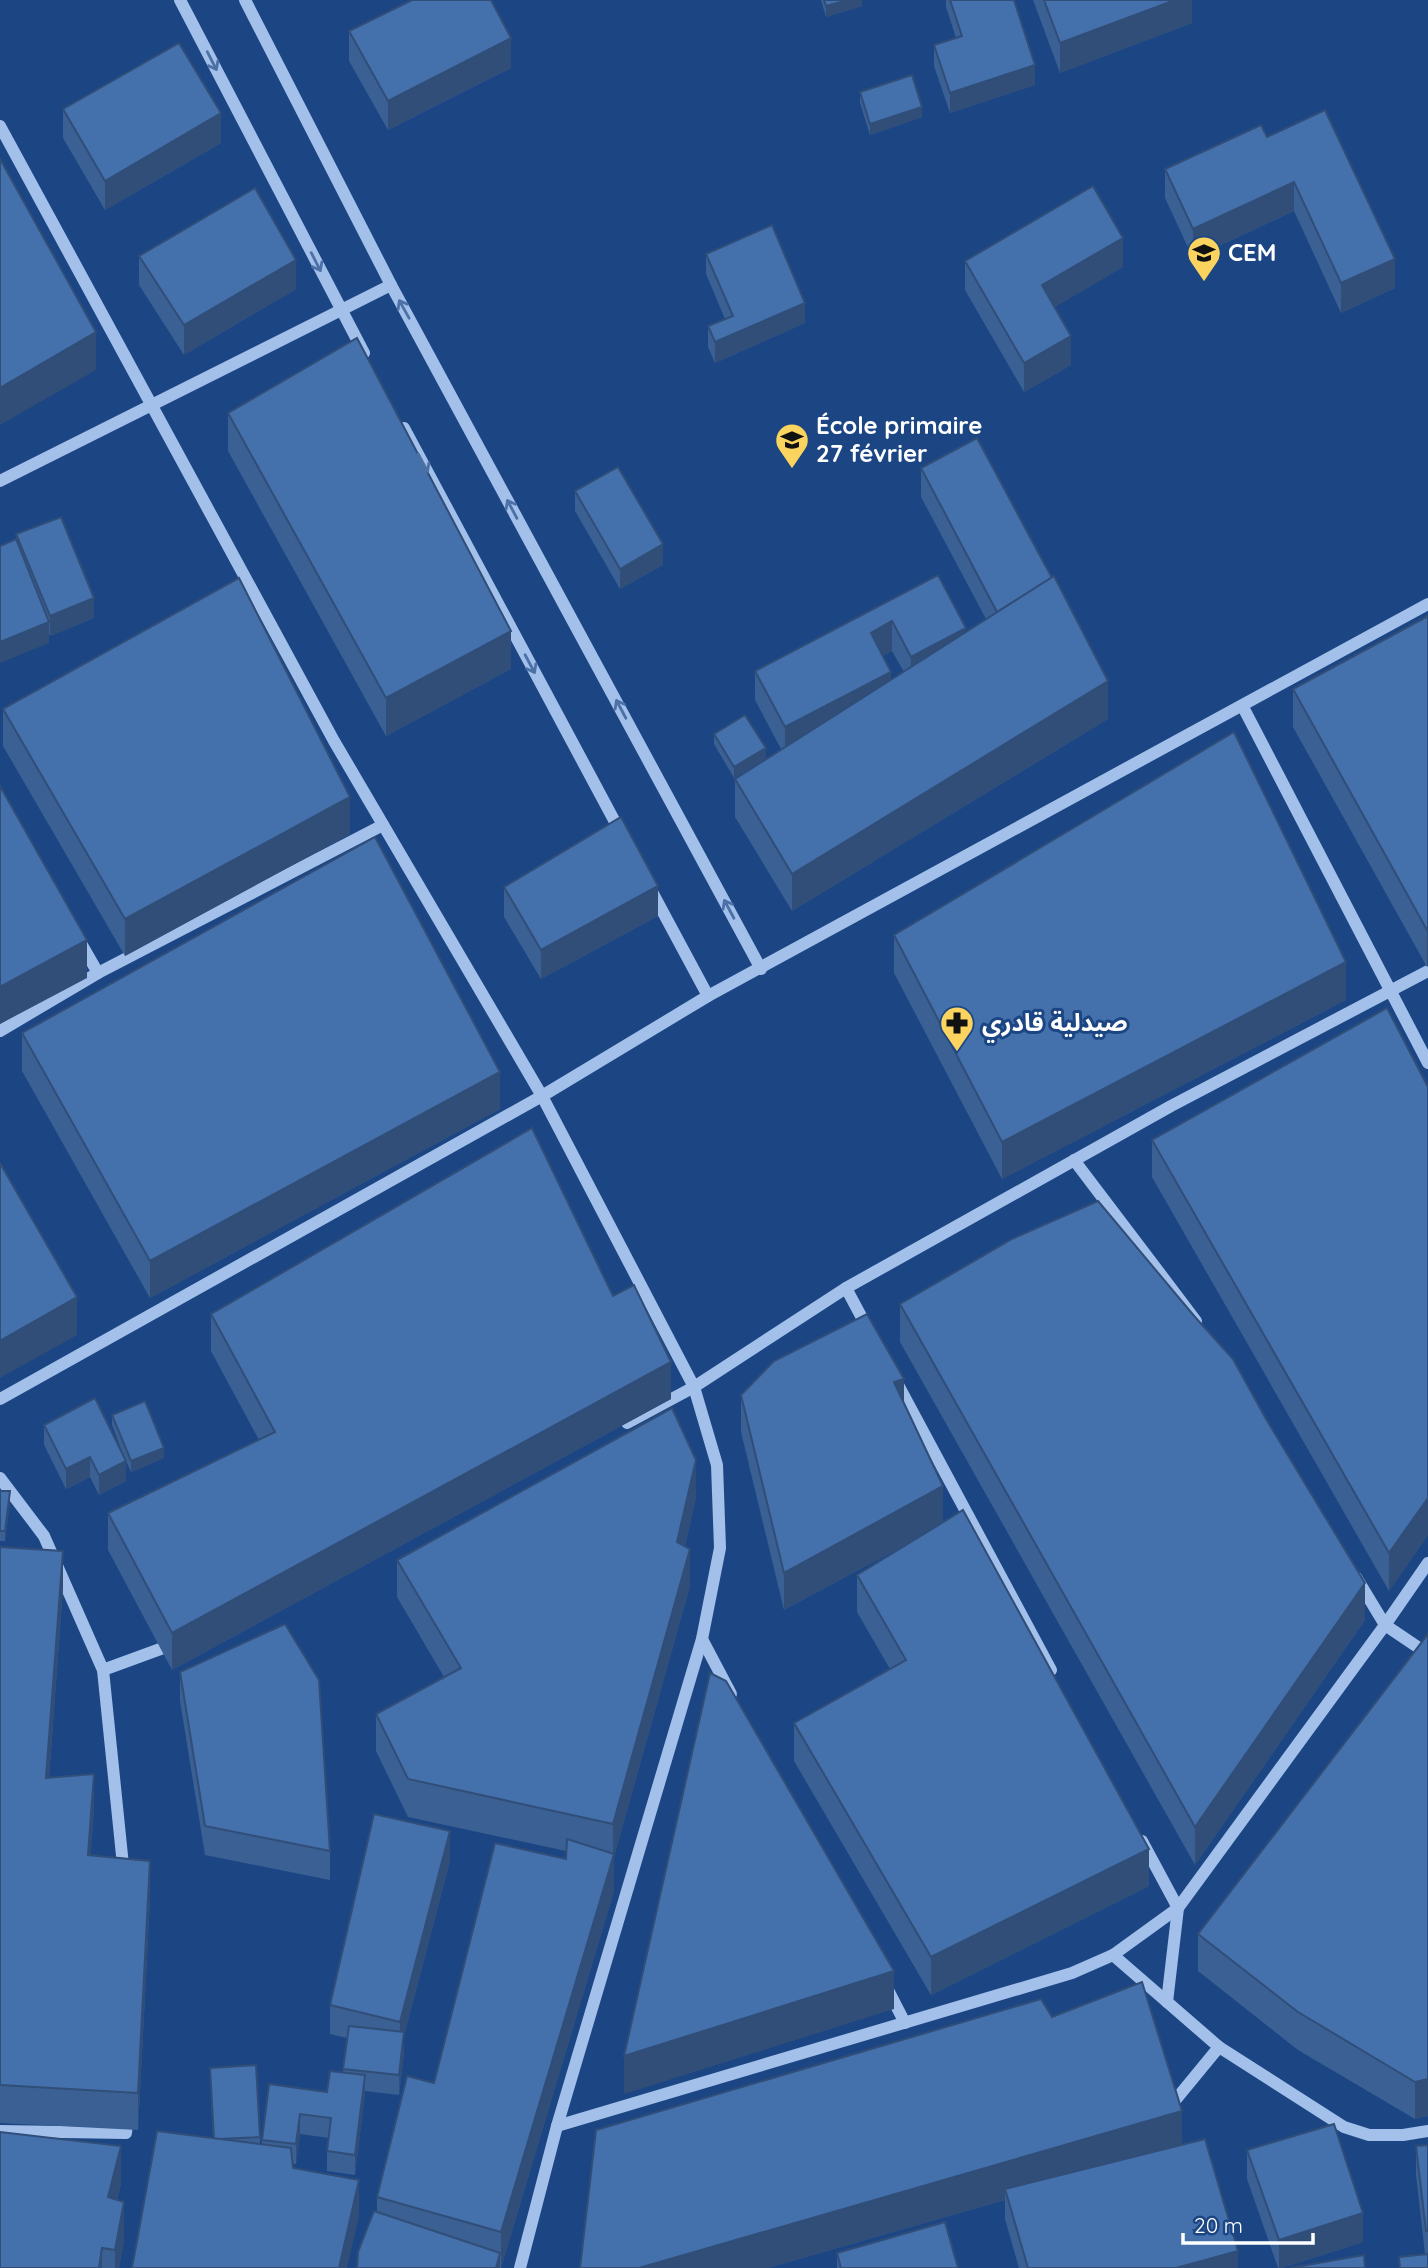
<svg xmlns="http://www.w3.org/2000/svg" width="1428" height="2268" font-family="Quicksand,'Noto Sans Arabic',sans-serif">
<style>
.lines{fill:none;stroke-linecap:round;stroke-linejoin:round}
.minor{stroke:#a2c0ea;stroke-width:12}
.wall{fill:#3a6094;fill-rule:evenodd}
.shaded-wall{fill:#304e78}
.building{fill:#4470ac;stroke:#304e78;stroke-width:2}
.oneway{stroke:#4b71a7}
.labels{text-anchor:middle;stroke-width:6;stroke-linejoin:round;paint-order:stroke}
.poi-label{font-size:24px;font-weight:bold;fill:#fff;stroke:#1c4683;text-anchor:start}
</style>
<rect width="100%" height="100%" fill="#1c4683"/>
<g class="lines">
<!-- minor -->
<g class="minor">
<path d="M180,0L364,353"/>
<path d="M245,0L391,285L761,969"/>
<path d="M0,126L334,741L542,1096L694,1387L717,1465L720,1548L702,1639L557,2126L520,2268"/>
<path d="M404,428L622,835"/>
<path d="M0,481L391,285"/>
<path d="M1243,707L1428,1063"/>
<path d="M650,888L708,996"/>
<path d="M79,940L98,973"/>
<path d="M0,1031L98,973L383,825"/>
<path d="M1074,1160L1196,1321"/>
<path d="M846,1288L869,1331"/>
<path d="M896,1381L1051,1670"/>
<path d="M0,1399L542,1096L708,996L1428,604"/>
<path d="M627,1423L694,1387L846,1288L1171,1106L1428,971"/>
<path d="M0,1478L44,1536L103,1670L124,1875"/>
<path d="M1356,1577L1385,1625L1428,1654"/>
<path d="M702,1639L731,1694"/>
<path d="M103,1670L174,1644"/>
<path d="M1142,1841L1178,1908L1167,2002"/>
<path d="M1113,1955L1219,2047L1344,2127L1369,2135H1403L1428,2131"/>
<path d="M887,1988L905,2023"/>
<path d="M1168,2109L1219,2047"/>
<path d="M557,2126L1072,1973L1113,1955L1178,1908L1385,1625L1428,1563"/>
<path d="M0,2131L126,2133L128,2113"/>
</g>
</g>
<!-- wall -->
<g class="wall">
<path d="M821,0H862V6L826,17Z"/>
<path d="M946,0H1014L1035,85L950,113L934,66V45L956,38L946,7Z"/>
<path d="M1033,0H1192V23L1060,73Z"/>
<path d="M349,31L511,68L388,130L349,61Z"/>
<path d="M860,92L922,117L870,135L860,103Z"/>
<path d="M63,109L221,143L105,210L63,138Z"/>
<path d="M1267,137L1395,288L1341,313L1294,211L1193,258L1165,198V169Z"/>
<path d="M706,254L805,323L715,363L708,347V326L725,319L706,274Z"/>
<path d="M139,256L296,289L184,355L139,285Z"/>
<path d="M965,261L1123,267L1054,307L1071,365L1024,392L965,290Z"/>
<path d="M228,413L511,669L386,736L228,451Z"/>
<path d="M921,468L1108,719L792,911L735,817V779L781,749L755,700V671L938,575L966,632L986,619L921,497ZM892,651L904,672L891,679L883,656Z"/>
<path d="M575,491L663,565L620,589L575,511Z"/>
<path d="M16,534L94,618L50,636L49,634V643L16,540Z"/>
<path d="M1428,616L1427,967L1293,727V689Z"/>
<path d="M3,709L350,834L125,956L3,746Z"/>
<path d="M714,734L766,758L734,778L714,744Z"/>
<path d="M504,887L658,916L541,979L504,917Z"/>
<path d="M894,935L1346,1000L1002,1179L894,973Z"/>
<path d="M22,1033L500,1109L150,1298L22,1071Z"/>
<path d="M1428,1087V1535L1389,1591L1152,1177V1140Z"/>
<path d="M613,1296L671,1399L172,1670L108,1550V1513L259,1440L211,1351V1314Z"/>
<path d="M900,1304L1195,1317L1365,1620L1195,1865L900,1342Z"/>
<path d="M741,1395L904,1405L943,1522L1149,1886L931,1995L794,1761V1723L890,1669L857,1612V1575L916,1539L784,1610L741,1432Z"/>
<path d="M112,1415L164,1458L131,1472L126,1461V1481L99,1495L90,1477L66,1489L44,1445V1425L125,1459L112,1425Z"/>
<path d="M0,1491L10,1501L5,1541H0Z"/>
<path d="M696,1497L685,1546L690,1586L614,1857V1891L501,2268H357L377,2212V2197L434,2083L566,1859V1851L408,1817L376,1751V1714L444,1677L397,1597V1560Z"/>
<path d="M0,1547L63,1588L49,1778L94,1811L90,1855L150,1899L138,2130L0,2123Z"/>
<path d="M1428,1634V2116L1415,2119L1298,2050L1198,1971V1934Z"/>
<path d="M180,1672L330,1851V1880L205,1855L180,1701Z"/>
<path d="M450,1861L404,2036V2052L399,2095L365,2091L355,2175L327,2171V2151L329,2138L300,2134L296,2164H292L293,2168L359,2217L213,2138L210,2068L260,2137V2144H262V2140L327,2092L343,2072L347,2038L330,2034V2005Z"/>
<path d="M1052,2017L1182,2145L1238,2268H1019L1005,2219V2200L768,2268Z"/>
<path d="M1428,2145V2268H1399V2257L1425,2254L1416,2175V2146Z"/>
<path d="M1247,2150L1363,2242L1282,2268H1278L1247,2179Z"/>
<path d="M121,2183L117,2200L124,2240L119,2268H0Z"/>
<path d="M837,2253L958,2268H837Z"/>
</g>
<!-- shaded-wall -->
<g class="shaded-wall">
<path d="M848,0H862V6L826,17V6Z"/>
<path d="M1175,0H1192V23L1060,73V43Z"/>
<path d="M511,38V68L388,130V101Z"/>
<path d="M1035,65V85L950,113V93Z"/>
<path d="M922,107V117L870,135V124Z"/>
<path d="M221,113V143L105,210V181Z"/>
<path d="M1294,182V211L1193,258V229Z"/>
<path d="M1123,238V267L1042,315V285Z"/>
<path d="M1395,259V288L1341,313V283Z"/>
<path d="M296,260V289L184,355V325Z"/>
<path d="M805,303V323L715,363V342Z"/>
<path d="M96,332V370L0,425V388Z"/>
<path d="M1071,336V365L1024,392V363Z"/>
<path d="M663,544V565L620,589V569Z"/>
<path d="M94,598V618L50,636V616Z"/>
<path d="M892,621V651L871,662V633Z"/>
<path d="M49,622V643L0,663V642Z"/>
<path d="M966,628V658L911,687V657Z"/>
<path d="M511,631V669L386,736V698Z"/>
<path d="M891,672V701L785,756V727Z"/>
<path d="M1108,681V719L792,911V874Z"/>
<path d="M766,748V758L734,778V767Z"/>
<path d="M350,797V834L125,956V919Z"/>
<path d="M658,886V916L541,979V950Z"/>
<path d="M1428,929V966L1427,967V930Z"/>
<path d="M87,940V978L0,1024V987Z"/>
<path d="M1346,962V1000L1002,1179V1142Z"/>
<path d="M500,1072V1109L150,1298V1261Z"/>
<path d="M77,1297V1335L0,1378V1341Z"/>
<path d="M671,1362V1399L172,1670V1633Z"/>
<path d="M904,1379V1417L894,1382Z"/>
<path d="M164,1448V1458L131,1472V1461Z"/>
<path d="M90,1457V1477L66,1489V1469Z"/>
<path d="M696,1460V1497L677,1580V1542Z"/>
<path d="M126,1461V1481L99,1495V1475Z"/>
<path d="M943,1486V1524L784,1610V1573Z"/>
<path d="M10,1491V1501L5,1541V1531Z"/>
<path d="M1428,1498V1535L1389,1591V1553Z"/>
<path d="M690,1549V1586L614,1857V1891L501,2268V2232L613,1858V1824Z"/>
<path d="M63,1551V1588L46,1816V1778Z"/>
<path d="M1365,1583V1620L1195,1865V1827Z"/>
<path d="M94,1774V1811L88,1892V1855Z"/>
<path d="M450,1831V1861L404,2036V2052L399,2095L400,2022Z"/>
<path d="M1149,1849V1886L931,1995V1957Z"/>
<path d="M150,1861V1899L138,2130V2093Z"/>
<path d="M894,1971V2009L624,2094V2056Z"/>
<path d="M365,2075V2095L355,2175V2155Z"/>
<path d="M1428,2079V2116L1415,2119V2082Z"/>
<path d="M1182,2111V2149L1005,2189V2200L768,2268H639Z"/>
<path d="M300,2114V2134L296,2164V2144Z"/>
<path d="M121,2146V2183L108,2234V2197Z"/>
<path d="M359,2180V2217L347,2268H339Z"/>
<path d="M124,2202V2240L119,2268H115V2250Z"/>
<path d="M1363,2213V2242L1282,2268H1279V2240Z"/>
<path d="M102,2248V2268H99Z"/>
<path d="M1238,2251V2268H1176Z"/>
<path d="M500,2253V2268H496Z"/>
</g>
<!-- building -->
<g class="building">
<path d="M412,0H491L511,38L388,101L349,31Z"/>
<path d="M824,0H848L826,6Z"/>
<path d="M950,0H1014L1035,65L950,93L934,45L962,36Z"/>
<path d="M1044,0H1175L1060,43Z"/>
<path d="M179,43L221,113L105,181L63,109Z"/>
<path d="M912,75L922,107L870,124L860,92Z"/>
<path d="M1325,110L1395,259L1341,283L1294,182L1193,229L1165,169L1261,125L1267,137Z"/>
<path d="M0,159L96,332L0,388Z"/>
<path d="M1093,186L1123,238L1042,285L1071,336L1024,363L965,261Z"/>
<path d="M255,188L296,260L184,325L139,256Z"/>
<path d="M772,225L805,303L715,342L708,326L733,316L706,254Z"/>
<path d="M357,338L511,631L386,698L228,413Z"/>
<path d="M977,438L1052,578L997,612L921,468Z"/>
<path d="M618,467L663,544L620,569L575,491Z"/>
<path d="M61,517L94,598L50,616L16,534Z"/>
<path d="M16,539L49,622L0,642V546Z"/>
<path d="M938,575L966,628L911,657L892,621L871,633L891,672L785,727L755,671Z"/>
<path d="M1054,576L1108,681L792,874L735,779Z"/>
<path d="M239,578L350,797L125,919L3,709Z"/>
<path d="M1428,616V929L1427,930L1293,689Z"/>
<path d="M745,715L766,748L734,767L714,734Z"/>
<path d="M1234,732L1346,962L1002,1142L894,935Z"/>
<path d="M0,786L87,940L0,987Z"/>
<path d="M621,817L658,886L541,950L504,887Z"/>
<path d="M375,837L500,1072L150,1261L22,1033Z"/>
<path d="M1387,1008L1428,1087V1498L1389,1553L1152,1140Z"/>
<path d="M532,1128L613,1296L634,1285L671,1362L172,1633L108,1513L275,1432L211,1314Z"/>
<path d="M0,1163L77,1297L0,1341Z"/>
<path d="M1098,1201L1195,1317L1233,1359L1266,1419L1365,1583L1195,1827L900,1304L1012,1239Z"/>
<path d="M867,1314L904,1379L894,1382L943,1486L784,1573L741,1395L774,1361Z"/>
<path d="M95,1398L126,1461L99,1475L90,1457L66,1469L44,1425Z"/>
<path d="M145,1401L164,1448L131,1461L112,1415Z"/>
<path d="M672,1408L696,1460L677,1542L690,1549L613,1824L408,1779L376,1714L461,1668L397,1560Z"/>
<path d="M0,1491H10L5,1531H0Z"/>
<path d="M963,1510L1149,1849L931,1957L794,1723L906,1660L857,1575Z"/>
<path d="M0,1547L63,1551L46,1778L94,1774L88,1855L150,1861L138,2093L0,2085Z"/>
<path d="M285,1624L319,1680L330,1851L205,1826L180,1672Z"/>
<path d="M1428,1634V2079L1415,2082L1298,2012L1198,1934Z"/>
<path d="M710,1673L726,1681L894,1971L624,2056Z"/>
<path d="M374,1814L450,1831L400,2022L330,2005Z"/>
<path d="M567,1839L614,1854L501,2232L377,2197L407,2076L434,2083L495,1843L566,1859Z"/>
<path d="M1142,1982L1182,2111L639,2268H580L596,2130L1041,1999L1052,2017Z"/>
<path d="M349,2026L404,2032L399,2075L343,2069Z"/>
<path d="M256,2065L260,2137L220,2139H214L210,2068Z"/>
<path d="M330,2071L365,2075L355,2155L327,2151L331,2118L300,2114L296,2144L262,2140L269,2084L327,2092Z"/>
<path d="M1334,2124L1363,2213L1279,2240L1247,2150Z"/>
<path d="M157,2131L291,2148L293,2168L359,2180L339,2268H132Z"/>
<path d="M0,2132L121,2146L108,2197L124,2202L115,2250L102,2248L99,2268H0Z"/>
<path d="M1205,2139L1238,2251L1176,2268H1028L1005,2189Z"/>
<path d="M1428,2145V2231H1426L1416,2146Z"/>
<path d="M374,2211L500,2253L496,2268H357L358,2252Z"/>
<path d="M945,2222L958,2268H841L837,2253Z"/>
<path d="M1428,2254V2268H1400L1399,2257Z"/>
<path d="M1364,2255L1365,2268H1290Z"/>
</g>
<!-- one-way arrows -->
<defs><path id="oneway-shaft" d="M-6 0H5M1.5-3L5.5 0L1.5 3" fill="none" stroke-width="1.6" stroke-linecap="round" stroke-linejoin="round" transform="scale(1.75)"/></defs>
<g class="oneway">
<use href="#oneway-shaft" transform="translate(212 61) rotate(63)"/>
<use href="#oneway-shaft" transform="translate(316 262) rotate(63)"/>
<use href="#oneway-shaft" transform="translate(404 309) rotate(-119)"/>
<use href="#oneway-shaft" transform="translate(423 463) rotate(62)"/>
<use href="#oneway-shaft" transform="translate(512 509) rotate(-118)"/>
<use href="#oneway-shaft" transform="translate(530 664) rotate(62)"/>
<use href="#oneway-shaft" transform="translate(621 709) rotate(-118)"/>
<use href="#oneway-shaft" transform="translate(729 909) rotate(-118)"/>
</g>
<!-- icons -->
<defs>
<g id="school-pin" transform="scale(1.75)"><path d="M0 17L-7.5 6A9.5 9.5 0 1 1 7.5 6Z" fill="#fbd35f" stroke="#1c4683"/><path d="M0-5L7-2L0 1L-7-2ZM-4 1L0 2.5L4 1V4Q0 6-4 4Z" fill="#111"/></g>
<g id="pharmacy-pin" transform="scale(1.75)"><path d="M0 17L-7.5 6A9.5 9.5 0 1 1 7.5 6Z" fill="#fbd35f" stroke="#1c4683"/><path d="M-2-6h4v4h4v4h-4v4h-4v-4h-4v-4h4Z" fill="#111"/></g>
</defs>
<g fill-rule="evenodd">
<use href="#school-pin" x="1204" y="253"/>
<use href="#school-pin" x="792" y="440"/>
<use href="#pharmacy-pin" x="957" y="1023"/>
</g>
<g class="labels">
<!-- poi labels -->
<g class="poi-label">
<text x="1228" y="261">CEM</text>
<text x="816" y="434">École primaire<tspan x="816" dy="28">27 février</tspan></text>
<text x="982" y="1031">صيدلية قادري</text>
</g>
</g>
<!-- scale -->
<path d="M1183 2233v10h130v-10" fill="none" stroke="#ffffff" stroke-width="3.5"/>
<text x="1194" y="2233" font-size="21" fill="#ffffff" stroke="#1c4683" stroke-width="5" paint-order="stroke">20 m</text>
</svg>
